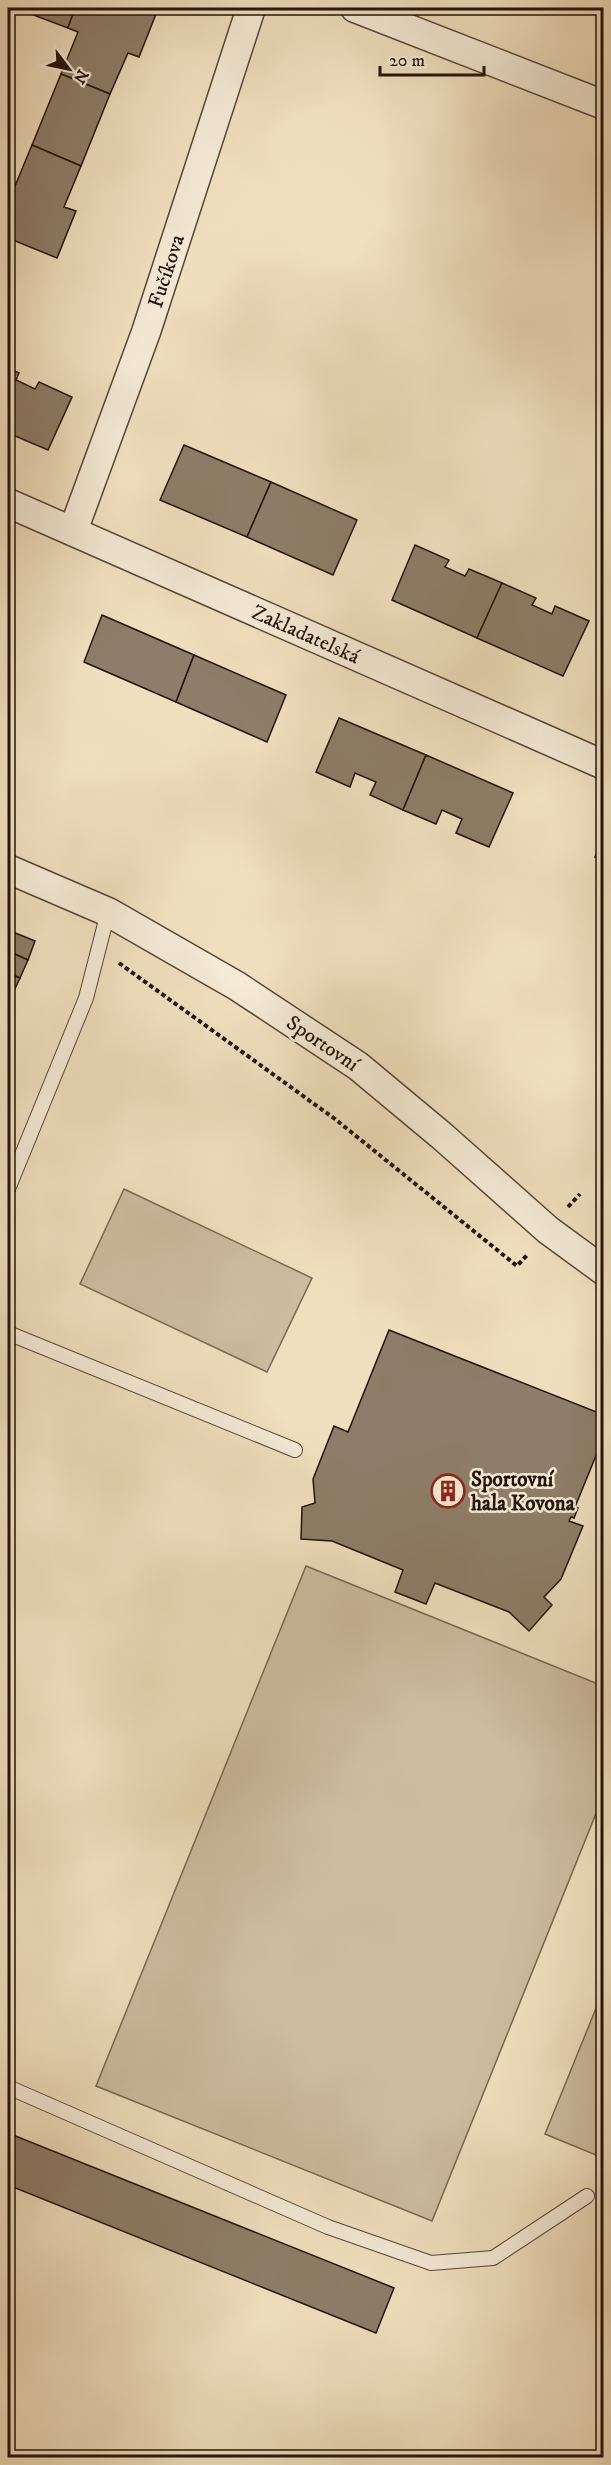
<svg xmlns="http://www.w3.org/2000/svg" width="611" height="2465" font-family="'IM FELL DW Pica',serif">
<style>
.pitch{fill:#cdbc9f;stroke:#786854;stroke-width:1.5}
.building{fill:#8e7d68;stroke:#23130a;stroke-width:1.5}
.lines{fill:none;stroke-linecap:round;stroke-linejoin:round}
.service-casing{stroke:#564637;stroke-width:16}
.minor-casing{stroke:#564637;stroke-width:31}
.path{stroke:#23130a;stroke-width:4;stroke-dasharray:4.5 3;stroke-linecap:butt}
.service{stroke:#f5ead5;stroke-width:14}
.minor{stroke:#f5ead5;stroke-width:28}
.labels{text-anchor:middle;stroke-width:5;stroke-linejoin:round;paint-order:stroke}
.street-label{font-size:21px;fill:#23130a;stroke:#f5ead5}
.poi-label{font-size:21px;font-weight:bold;fill:#23130a;stroke:#f5ead5;text-anchor:start}
</style>
<rect width="100%" height="100%" fill="#f0dfbe"/>
<filter id="stains"><feTurbulence type="fractalNoise" baseFrequency=".00333" numOctaves="4"/><feColorMatrix values="0 0 0 0 .2 0 0 0 0 .09 0 0 0 0 .02 0 0 0 .5 -.17"/></filter>
<radialGradient id="worn" r=".72"><stop offset=".6" stop-color="#630" stop-opacity="0"/><stop offset="1" stop-color="#630" stop-opacity=".3"/></radialGradient>
<!-- pitch -->
<g class="pitch">
<path d="M124,1189L312,1278L267,1372L80,1284Z"/>
<path d="M306,1566L603,1686V1796L432,2221L96,2086Z"/>
<path d="M603,1991V2158L545,2134Z"/>
</g>
<!-- building -->
<g class="building">
<path d="M15,8H75L68,28Z"/>
<path d="M75,8L158,9L139,57L128,53L110,94L61,74L78,32L68,28Z"/>
<path d="M61,74L110,94L81,166L32,145Z"/>
<path d="M32,145L81,166L64,207L76,211L57,258L8,238V183L15,186Z"/>
<path d="M8,368L19,373L16,380L35,389L39,382L72,397L48,450L8,433Z"/>
<path d="M184,445L271,482L247,537L160,500Z"/>
<path d="M271,482L357,520L333,575L247,537Z"/>
<path d="M415,545L449,560L445,567L465,576L469,569L502,583L477,638L392,600Z"/>
<path d="M502,583L536,598L532,605L552,614L555,606L589,621L563,676L477,638Z"/>
<path d="M102,615L194,655L176,702L84,662Z"/>
<path d="M194,655L286,695L267,742L176,702Z"/>
<path d="M339,718L426,755L403,810L370,795L376,782L355,773L350,787L316,772Z"/>
<path d="M426,755L513,793L489,847L456,833L462,819L442,810L436,824L403,810Z"/>
<path d="M604,836V861L595,857Z"/>
<path d="M8,930L35,941L28,960L8,951Z"/>
<path d="M8,951L28,960L20,978L8,973Z"/>
<path d="M8,973L20,978L12,995L8,993Z"/>
<path d="M389,1330L604,1415V1436L575,1507L578,1508L574,1518L571,1517L569,1521L583,1526L561,1579L544,1597L552,1605L529,1631L509,1612L435,1583L426,1604L395,1592L403,1570L332,1541L301,1539L302,1507L315,1503L313,1479L334,1426L348,1432Z"/>
<path d="M8,2133L394,2288L376,2333L8,2185Z"/>
</g>
<g class="lines">
<!-- service casing -->
<g class="service-casing">
<g id="service">
<path d="M8,1189L86,998L108,912"/>
<path d="M8,1333L295,1450"/>
<path d="M8,2087L328,2227L431,2263L493,2258L587,2196"/>
</g>
</g>
<!-- minor casing -->
<g class="minor-casing">
<g id="minor">
<path d="M355,8L604,105"/>
<path d="M8,503L604,765"/>
<path d="M73,531L146,332L251,8"/>
<path d="M8,869L108,912L237,986L358,1066L442,1136L548,1230L604,1271"/>
</g>
</g>
<!-- path -->
<g class="path">
<path d="M119,963L335,1119L517,1266L528,1254"/>
<path d="M568,1207L580,1194"/>
</g>
<!-- service -->
<use href="#service" class="service"/>
<!-- minor -->
<use href="#minor" class="minor"/>
</g>
<!-- icons -->
<defs>
<g id="building-ring" transform="scale(1.725)"><circle r="9.5" fill="#f5ead5" stroke="#8f2418" stroke-width="1.5"/><path d="M-4-6H4V6H1V3H-1V6H-4ZM-2.5-4.3h1.7v1.8h-1.7ZM.8-4.3h1.7v1.8H.8ZM-2.5-1h1.7V.8h-1.7ZM.8-1h1.7V.8H.8Z" fill="#8f2418"/></g>
</defs>
<g fill-rule="evenodd">
<use href="#building-ring" x="448" y="1491"/>
</g>
<g class="labels">
<!-- street labels -->
<g class="street-label">
<text transform="translate(166 271) rotate(-72)" y="7">Fučíkova</text>
<text transform="translate(306 634) rotate(24)" y="7">Zakladatelská</text>
<text transform="translate(323 1043) rotate(34)" y="7">Sportovní</text>
</g>
<!-- poi labels -->
<g class="poi-label">
<text x="471" y="1486">Sportovní<tspan x="471" dy="24">hala Kovona</tspan></text>
</g>
</g>
<!-- margin -->
<rect width="611" height="2465" fill="none" stroke="#f0dfbe" stroke-width="30"/>
<rect x="9" y="9" width="593" height="2447" fill="none" stroke="#23130a" stroke-width="3"/>
<rect x="15" y="15" width="581" height="2435" fill="none" stroke="#23130a" stroke-width="1.5"/>
<!-- north arrow -->
<g transform="translate(69 69) rotate(122)" stroke="#f5ead5" stroke-width="4.5" paint-order="stroke">
<path d="M0-4.5L10 22L0 15L-10 22Z" fill="#23130a"/>
<text y="-9" font-size="16" font-weight="bold" text-anchor="middle" fill="#23130a">N</text>
</g>
<!-- scale -->
<path d="M380 66v9h104v-9" fill="none" stroke="#23130a" stroke-width="3"/>
<text x="389" y="66" font-size="18" fill="#23130a" stroke="#f5ead5" stroke-width="4.5" paint-order="stroke">20 m</text>
<rect width="100%" height="100%" filter="url(#stains)"/>
<rect width="100%" height="100%" fill="url(#worn)"/>
</svg>
